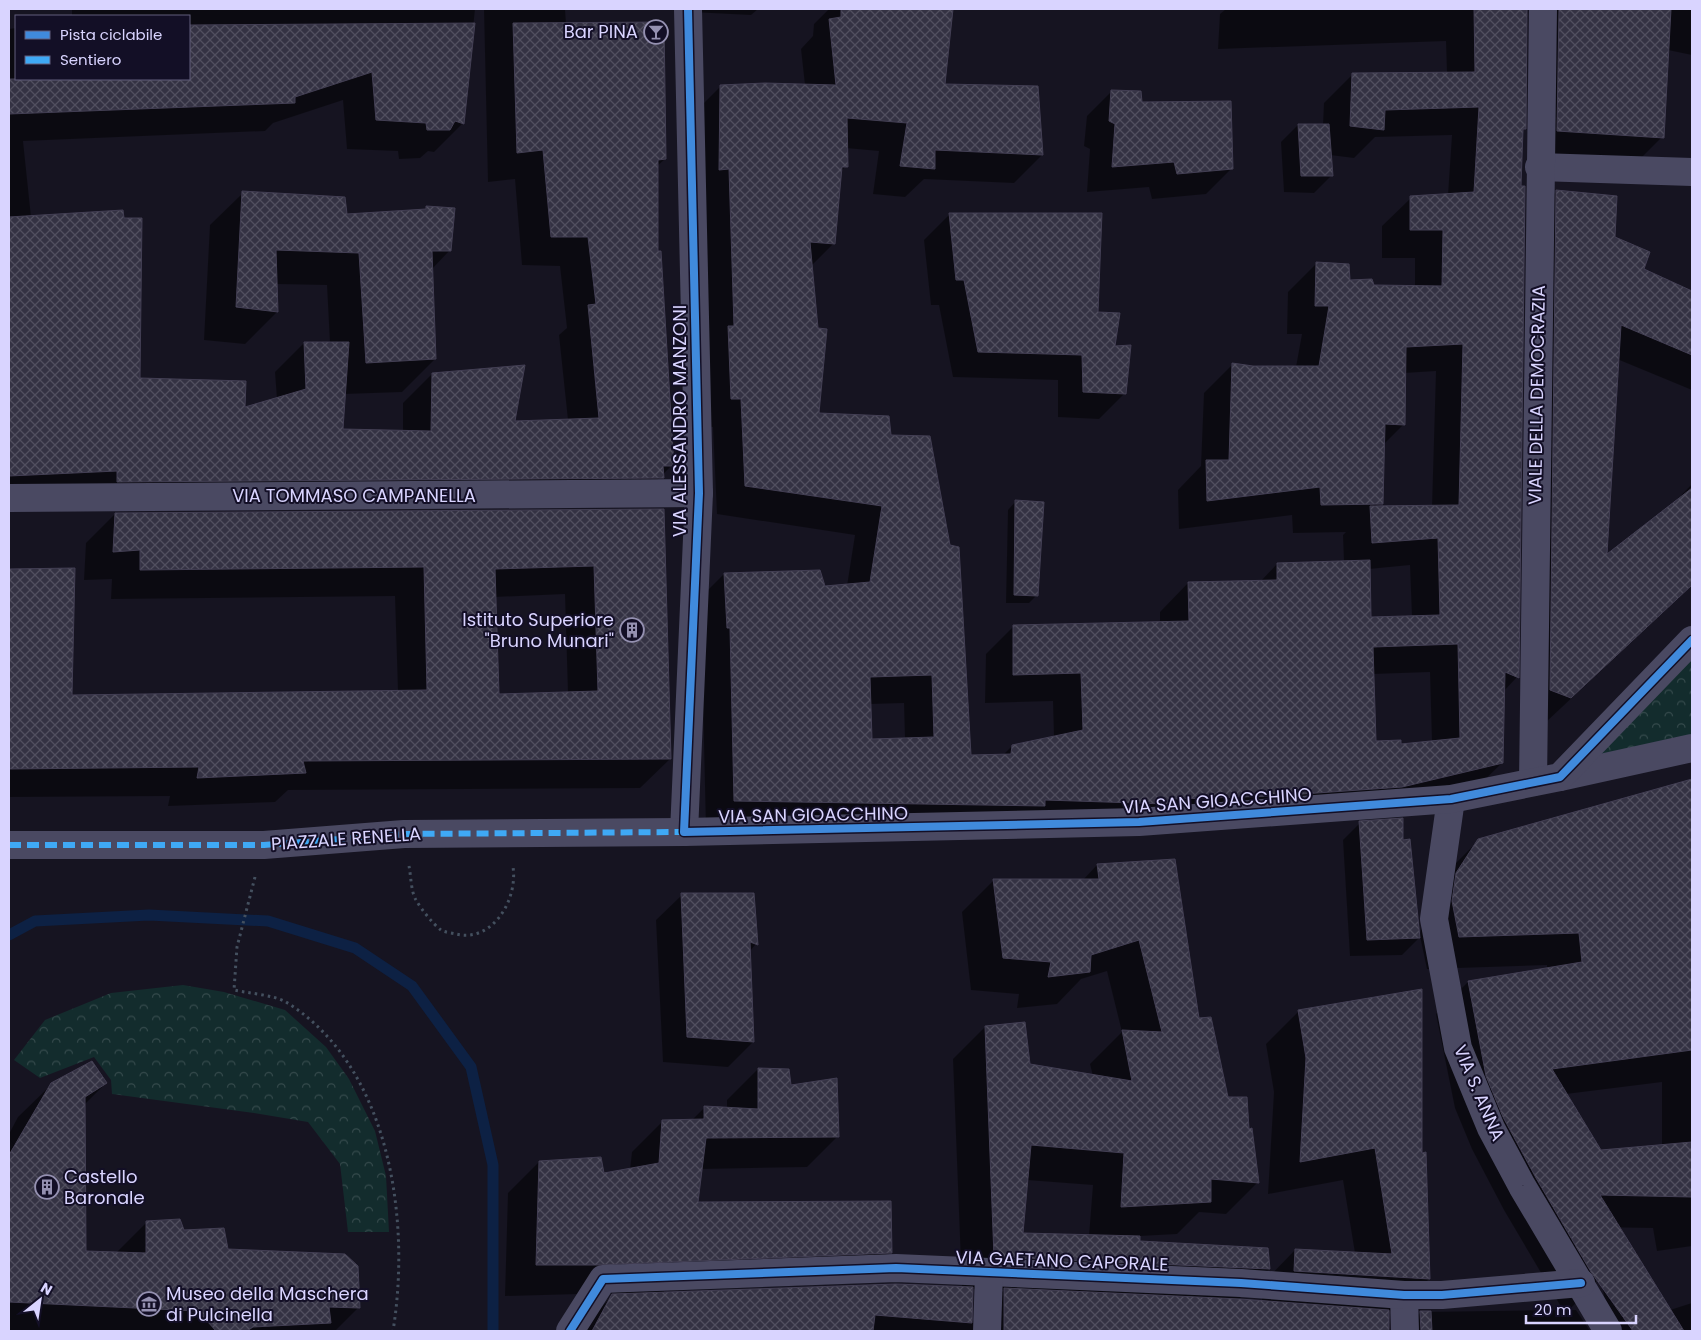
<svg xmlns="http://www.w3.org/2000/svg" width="1701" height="1340" font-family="Poppins,sans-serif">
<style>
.forest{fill:url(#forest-crowns)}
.shadow{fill:#0007;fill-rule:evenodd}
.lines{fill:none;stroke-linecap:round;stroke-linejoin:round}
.stream{stroke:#0d2144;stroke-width:11}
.building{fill:url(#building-cross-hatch);stroke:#433f54;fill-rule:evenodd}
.path{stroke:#44505f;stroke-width:3;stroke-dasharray:2.5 4;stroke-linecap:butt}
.minor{stroke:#4a4962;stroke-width:28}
.quiet{stroke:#3fa9f5;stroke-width:6;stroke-dasharray:12 6;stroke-linecap:butt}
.cycleway-casing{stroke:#130f26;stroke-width:11}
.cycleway{stroke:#408adc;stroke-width:8}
.labels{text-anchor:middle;stroke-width:4;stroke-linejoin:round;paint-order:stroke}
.poi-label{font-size:18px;fill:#d9d4ff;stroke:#130f26;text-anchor:end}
.street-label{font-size:18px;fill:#d9d4ff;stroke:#130f26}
</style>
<defs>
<pattern id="forest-crowns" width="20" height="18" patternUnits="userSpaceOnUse" patternTransform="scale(1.25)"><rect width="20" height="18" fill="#132c2d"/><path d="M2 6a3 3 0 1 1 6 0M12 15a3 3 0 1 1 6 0" fill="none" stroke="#354a4c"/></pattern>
<pattern id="building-cross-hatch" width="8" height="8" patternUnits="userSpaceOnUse" patternTransform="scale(1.25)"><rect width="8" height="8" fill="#343243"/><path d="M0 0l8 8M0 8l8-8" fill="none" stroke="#514f5f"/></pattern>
</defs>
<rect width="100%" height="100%" fill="#161421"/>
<!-- forest -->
<g class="forest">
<path d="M1692,640V748L1560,777Z"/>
<path d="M183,985L224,992L285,1010L326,1047L349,1079L375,1131L386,1176L389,1232H348L340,1164L308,1122L254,1113L112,1094L111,1080L94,1057L40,1078L14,1060L45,1020L111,993Z"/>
</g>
<!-- shadow -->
<g class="shadow">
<path d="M72,9H475L463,123L434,152L428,151L420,158L399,159L398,151L347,149L343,100L273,123L265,131L23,141L31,217L139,379L243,408L277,399L275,372L304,343H330L327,285L276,284L277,312L245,344L204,340L210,225L243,193L346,215L424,210L427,208L450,250L432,269L435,359L402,392L344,394L342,430L403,431V403L432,374L514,422L568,420L559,335L567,328L560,266L522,265L515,179L488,182L484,9H565L566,24L665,159L656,167L657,252L672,465L633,506L9,503V29L16,28V79H189V16H72Z"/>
<path d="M691,9H758L751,15L691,12Z"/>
<path d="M829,9H952L944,85L1042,155L1014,183L924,179L905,197L873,194L879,151L846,148V166L840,172L834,243L811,266L818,414L890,436L970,756H1002L1012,746L1054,737L1053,701L985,703L986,654L1014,626L1160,623V612L1188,583L1260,582L1277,564L1344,562L1343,535L1346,532L1293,533L1292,515L1179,529L1178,490L1201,466L1204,393L1232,365L1296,367L1302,334H1287L1288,292L1317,263L1349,282L1373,287H1415V258H1382V226L1411,198L1448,195L1452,135L1375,137L1354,158L1330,155L1331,176L1314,193L1284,192L1281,142L1298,125H1323L1324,103L1353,74L1447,73L1446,41L1218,49L1220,14L1226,9H1514L1515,103L1520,187L1524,188L1517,677L1503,692L1502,763L1473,791L1373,815L706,829L702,656L696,602L724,574L824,588L847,586L855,535L717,514L713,427L703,426L692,115L721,86L805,85L801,49L813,36L814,24ZM1436,371L1432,507H1378L1382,503L1383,445L1403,425L1404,373ZM1410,565L1412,617L1370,618L1369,569ZM1430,672L1432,742L1400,746L1374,742L1373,674ZM904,703L905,739L870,740V704Z"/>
<path d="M1544,9H1692V55L1668,50L1662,137L1634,165L1535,159Z"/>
<path d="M1112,91L1140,103L1231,169L1206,194L1152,199L1149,187L1087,192L1090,149L1084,146L1087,116Z"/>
<path d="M1557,191L1614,238L1643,270L1692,292V390L1617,359L1605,556L1672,505L1692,484V585L1545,723L1531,216Z"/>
<path d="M950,214L1114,347L1125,393L1099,419L1058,417V380L953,377L939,305H931L924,240Z"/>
<path d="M1016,501L1037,595L1029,603H1006L1008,510Z"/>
<path d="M663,510L670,759L640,788L288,790L275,802L168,806L170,796L9,797V570H74L70,696L398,691L395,596L111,599L112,579L84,580L86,543L115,514ZM565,594L568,693L497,695L494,597Z"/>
<path d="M1692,780V1246L1657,1251L1653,1228L1594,1227L1596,1282L1569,1310H1576L1590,1331H1401L1421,1312L1563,1310L1504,1210L1472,1149L1455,1108L1436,1014L1468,982L1547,969V965L1427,969L1420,936L1425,906L1447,872L1479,840ZM1662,1082V1146L1600,1152L1566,1094Z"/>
<path d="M1360,823L1402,841L1419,938L1402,955L1350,956L1343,840Z"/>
<path d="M1174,860L1198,1019L1227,1099L1248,1130L1258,1182L1226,1214L1199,1212L1177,1234L1139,1236V1243L1266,1249L1269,1269L1238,1300L1262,1301L1263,1283L1295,1250L1355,1253L1343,1180L1268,1194L1274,1092L1266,1044L1299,1011L1421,1154L1429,1279L1396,1312L1388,1311L1390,1331H578L615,1293L505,1296L508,1193L539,1162L602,1174L630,1170L632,1152L663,1121H691L705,1107L727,1108V1100L758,1069L790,1087L838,1136L807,1167L701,1169L697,1204L891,1252L860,1283L664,1291V1294L962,1288L953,1059L985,1027L1029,1065L1093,1076L1090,1064L1122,1032L1107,971L1081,979L1057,1004L1017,1008L1019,994L971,990L962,912L994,880L1082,881L1097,865ZM1027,1180L1093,1185L1089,1236L1022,1234ZM972,1289L1004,1290L972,1322Z"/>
<path d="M682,895L756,944L749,952L753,1042L728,1067L663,1062L656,920Z"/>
<path d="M106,1083L84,1105L85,1252L115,1254L147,1222L183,1231L358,1308L335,1331H9V1134L18,1117L52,1084Z"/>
<path d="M1602,1284L1670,1310L1692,1303V1331H1610Z"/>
</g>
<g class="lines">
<!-- stream -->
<path class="stream" d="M9,935L35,921L149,915L268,921L355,948L412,986L471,1067L493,1165V1331"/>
</g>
<!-- building -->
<g class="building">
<path d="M841,9H953L945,84L1038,86L1043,155L935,150V169L900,166L907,123L847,118L848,167H842L835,244L810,242L818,328L827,329L819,413L889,416L891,435L930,436L950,545L959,547L971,755L1011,754L1012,745L1083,730L1081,673L1013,675V625L1189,621L1188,582L1277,580V563L1370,560L1371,617L1440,615L1438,538L1372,543L1370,506L1459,505L1463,344L1406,347L1405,425L1385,424L1383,504L1321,505L1320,487L1207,501L1206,460H1229L1232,363L1253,366H1319L1329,306H1315L1316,262L1349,264L1350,280L1372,279L1374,285L1442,286L1443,230H1410V196L1474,192L1479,107L1385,110L1384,130L1350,126L1352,73L1475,72L1474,9H1527L1526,129H1523L1521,186H1525L1519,678L1505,672L1503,763L1402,787L1274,796L1174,799V804H1167L1045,800V806L734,801L730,628H727L724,573L820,570L825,586L870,582L882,506L745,486L741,399H731L728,326H734L729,169L719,170L720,85L765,83L836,85L829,19L841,17ZM1458,644L1460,738L1401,744V740L1376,741L1373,647ZM932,675L934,737L872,739L870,677Z"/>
<path d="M1559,9H1671L1664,138L1557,131Z"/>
<path d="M664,22L666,159L658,160V251H661L674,466H663L664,478L117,482V471L9,476V217L123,210L124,218H142L140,378L246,381L245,407L306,389L304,342H349L343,429L431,431L432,373L525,365L515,421L599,418L588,305L596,304L588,237H551L543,150L517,153L513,23Z"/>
<path d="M475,23L464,124L455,121L450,130H427L426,123L376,120L372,72L295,97V103L9,114V79H189V25Z"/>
<path d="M1111,90L1141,91L1142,102L1231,101L1233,169L1177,174L1174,162L1112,167L1115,124L1109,121Z"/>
<path d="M1298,124H1329L1333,176H1301Z"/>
<path d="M1556,190L1617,196L1615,237L1650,252L1644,269L1692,291V355L1621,325L1607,554L1692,488V585L1571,698L1550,690Z"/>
<path d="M242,191L345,197L347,214L426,209V206L455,208L451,251H432L436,359L366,363L359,253L276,250L278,312L236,307Z"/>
<path d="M949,213H1102L1098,312L1120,313L1115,346L1131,345L1126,394L1083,392L1082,355L978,352L964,280H956Z"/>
<path d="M1015,500L1044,502L1038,596L1014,595Z"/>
<path d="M664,509L671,759L303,761L306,773L197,778L199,767L9,769V569L75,568L72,695L427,690L424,567L140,570V550L113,552L115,513ZM594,566L598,691L499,694L495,569Z"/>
<path d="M1692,779V1050L1552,1069L1601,1150L1692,1142V1197L1600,1195L1684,1331H1633L1591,1272L1536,1178L1503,1117L1486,1076L1468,981L1582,962L1579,933L1459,937L1452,901L1456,873L1478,839Z"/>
<path d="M1403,818V840L1410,839L1420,938L1367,940L1359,821Z"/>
<path d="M1175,859L1199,1018L1211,1017L1228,1097H1247L1249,1129L1252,1128L1259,1183L1211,1179V1202L1121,1207L1124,1153L1031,1145L1023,1233L1140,1236V1241L1268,1248L1270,1269L994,1257L985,1026L1025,1022L1030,1064L1132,1081L1122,1030L1162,1032L1139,940L1091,955L1090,972L1048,977L1051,962L1003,958L993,879H1099L1097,864Z"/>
<path d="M681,893H754L758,945L750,942L754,1042L687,1037Z"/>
<path d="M1422,989V1153L1426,1152L1430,1279L1294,1271L1295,1249L1392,1254L1375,1148L1300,1162L1306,1058L1298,1010Z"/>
<path d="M92,1061L107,1083L85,1097L86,1251L146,1253V1221L180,1219L184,1230L224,1228L228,1249L345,1254L358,1266L360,1308L329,1307L331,1323L253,1327L247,1331H216L198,1311L9,1302V1155L51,1083Z"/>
<path d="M758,1068L789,1069L791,1085L837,1078L839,1137L706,1138L698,1202L891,1201L892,1253L598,1265H536L539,1161L601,1157L604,1173L659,1163L662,1120L704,1119V1106L758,1109Z"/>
<path d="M896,1284L973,1287L972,1323L875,1315L873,1331H592L612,1294Z"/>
<path d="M1004,1288L1240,1299L1389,1310V1331H1004Z"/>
<path d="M1420,1311H1431L1432,1331H1421Z"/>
</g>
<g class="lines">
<!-- path -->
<g class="path">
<path d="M409,866C411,876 411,892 416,900C421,909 433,924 441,930C444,932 451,933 456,934C493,943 518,899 513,867"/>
<path d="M255,877L237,947L234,990C247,993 274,995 286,1002C390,1066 411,1220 393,1331"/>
</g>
<!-- minor -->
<g class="minor">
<path d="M1539,167L1692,172"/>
<path d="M9,498L699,493"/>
<path d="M1560,777L1692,748"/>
<path d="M1533,782L1543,9"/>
<path d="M1451,799L1434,919L1458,1048L1491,1128L1522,1186L1608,1331"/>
<path d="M684,832L699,493L688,9"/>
<path d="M9,845H264L404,834L684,832L1139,822L1451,799L1560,777L1692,640"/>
<path d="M1404,1295L1405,1331"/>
<path d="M570,1331L603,1279L896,1268L1241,1283L1404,1295H1442L1581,1283"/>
<path d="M987,1331L989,1274"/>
</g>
<!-- quiet -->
<path class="quiet" d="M9,845H264L404,834L684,832"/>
<!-- cycleway casing -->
<g class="cycleway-casing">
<g id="cycleway">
<path d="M688,9L699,493L684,832L1139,822L1451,799L1560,777L1692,640"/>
<path d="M570,1331L603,1279L896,1268L1241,1283L1404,1295H1442L1581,1283"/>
</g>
</g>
<!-- cycleway -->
<use href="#cycleway" class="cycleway"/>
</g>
<!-- icons -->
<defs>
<g id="bar-ring" transform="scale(1.25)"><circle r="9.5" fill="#130f26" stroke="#9591b1" stroke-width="1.5"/><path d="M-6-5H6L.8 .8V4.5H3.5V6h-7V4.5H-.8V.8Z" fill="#9591b1"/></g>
<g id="building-ring" transform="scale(1.25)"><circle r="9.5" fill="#130f26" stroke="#9591b1" stroke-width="1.5"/><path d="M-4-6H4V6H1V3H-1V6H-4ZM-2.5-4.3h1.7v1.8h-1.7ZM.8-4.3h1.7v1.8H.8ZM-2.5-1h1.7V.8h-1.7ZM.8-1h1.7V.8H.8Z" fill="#9591b1"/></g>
<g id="museum-ring" transform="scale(1.25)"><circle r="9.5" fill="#130f26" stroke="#9591b1" stroke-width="1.5"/><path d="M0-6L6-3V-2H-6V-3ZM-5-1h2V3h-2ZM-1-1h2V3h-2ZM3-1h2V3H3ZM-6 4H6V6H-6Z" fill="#9591b1"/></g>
</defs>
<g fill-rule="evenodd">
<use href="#bar-ring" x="656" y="32"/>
<use href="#building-ring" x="632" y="630"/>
<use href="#building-ring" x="47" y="1187"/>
<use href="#museum-ring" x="149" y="1304"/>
</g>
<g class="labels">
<!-- poi labels -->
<g class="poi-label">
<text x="638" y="38">Bar PINA</text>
<text x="614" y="626">Istituto Superiore<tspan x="614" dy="21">"Bruno Munari"</tspan></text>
<text x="64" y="1183" text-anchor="start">Castello<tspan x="64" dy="21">Baronale</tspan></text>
<text x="166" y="1300" text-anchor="start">Museo della Maschera<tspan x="166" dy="21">di Pulcinella</tspan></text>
</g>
<!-- street labels -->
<g class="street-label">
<text transform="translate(1537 395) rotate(-89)" y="6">VIALE DELLA DEMOCRAZIA</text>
<text transform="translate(680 421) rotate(-90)" y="6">VIA ALESSANDRO MANZONI</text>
<text x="354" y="502">VIA TOMMASO CAMPANELLA</text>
<text transform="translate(1217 801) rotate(-4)" y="6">VIA SAN GIOACCHINO</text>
<text transform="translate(813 815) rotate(-1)" y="6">VIA SAN GIOACCHINO</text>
<text transform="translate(346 839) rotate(-4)" y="6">PIAZZALE RENELLA</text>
<text transform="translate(1479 1093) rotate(67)" y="6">VIA S. ANNA</text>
<text transform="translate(1062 1261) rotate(2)" y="6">VIA GAETANO CAPORALE</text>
</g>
</g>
<!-- border -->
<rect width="1701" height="1340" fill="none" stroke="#d9d4ff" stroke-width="20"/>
<!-- legend -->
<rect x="15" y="15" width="175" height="65" fill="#130f26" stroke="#625e7d"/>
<rect x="25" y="31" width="25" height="8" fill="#408adc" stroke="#625e7d"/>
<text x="60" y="40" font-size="15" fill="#d9d4ff">Pista ciclabile</text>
<rect x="25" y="56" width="25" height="8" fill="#3fa9f5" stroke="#625e7d"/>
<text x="60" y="65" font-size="15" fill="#d9d4ff">Sentiero</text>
<!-- north arrow -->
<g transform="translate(40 1300) rotate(30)" stroke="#130f26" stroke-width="4" paint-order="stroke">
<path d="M0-4L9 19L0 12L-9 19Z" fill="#d9d4ff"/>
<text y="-8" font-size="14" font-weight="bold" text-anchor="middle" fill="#d9d4ff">N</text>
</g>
<!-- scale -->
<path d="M1526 1315v8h110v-8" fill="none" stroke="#d9d4ff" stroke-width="2.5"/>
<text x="1534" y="1315" font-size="15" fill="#d9d4ff" stroke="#130f26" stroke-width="4" paint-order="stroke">20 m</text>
</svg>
